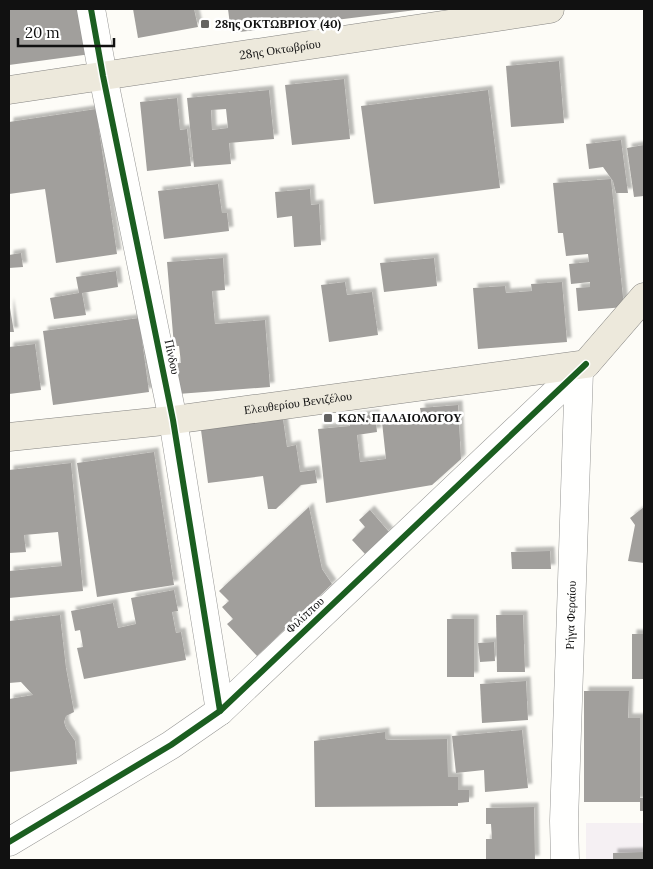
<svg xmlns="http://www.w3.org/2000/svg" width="653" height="869" font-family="Lora,serif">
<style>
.industrial{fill:#f5f0f3}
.building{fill:#a19f9c;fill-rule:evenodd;filter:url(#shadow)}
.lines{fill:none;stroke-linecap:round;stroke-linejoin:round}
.minor-casing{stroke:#979795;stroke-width:29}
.major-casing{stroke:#858482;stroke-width:29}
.minor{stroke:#fffffe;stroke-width:28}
.major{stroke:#ede9dc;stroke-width:28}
.cycleway-casing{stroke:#fff;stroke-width:9}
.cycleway{stroke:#1b5e20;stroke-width:6}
.poi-dot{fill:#646362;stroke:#fff;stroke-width:2}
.labels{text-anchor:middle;stroke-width:5;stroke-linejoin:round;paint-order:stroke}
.poi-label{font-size:12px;font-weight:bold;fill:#111;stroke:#fff;text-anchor:start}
.street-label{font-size:12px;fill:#111;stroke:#fff}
</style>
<defs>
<filter id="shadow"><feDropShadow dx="4.5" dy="-4.5" stdDeviation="1" flood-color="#0004"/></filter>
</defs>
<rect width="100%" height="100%" fill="#fdfcf7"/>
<!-- industrial -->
<rect class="industrial" x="586" y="823" width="58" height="37"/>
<!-- building -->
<g class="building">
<path d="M9,9H85L91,54L9,65Z"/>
<path d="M133,9H194L198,27L138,38Z"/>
<path d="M228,9H416V10L231,33Z"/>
<path d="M559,61L564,123L511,127L506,66Z"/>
<path d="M344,79L350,139L292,145L285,85Z"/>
<path d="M269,90L274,139L229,143L231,164L194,167L187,98ZM226,109L228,128L212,130L211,110Z"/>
<path d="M488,90L500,188L374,204L361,106Z"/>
<path d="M177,98L180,130L187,129L191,166L147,171L140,102Z"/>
<path d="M96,109L117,254L56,263L45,189L9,194V122Z"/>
<path d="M621,140L628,193H616L613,181L603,167L589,169L586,144Z"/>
<path d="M644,145V196L634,197L627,148Z"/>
<path d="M611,179L624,307L578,311L576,288L590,287V282L571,284L569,264L589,262L588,254L566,256L563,233H558L553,183Z"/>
<path d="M218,184L222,213H227L229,231L164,239L158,191Z"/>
<path d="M310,189L311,205L319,204L321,245L294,247L292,216L277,218L275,192Z"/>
<path d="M21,253L23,267L9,268V255Z"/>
<path d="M223,258L225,290L212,291L215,324L265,320L270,387L178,394L175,363H181L179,346H174L167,262Z"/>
<path d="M434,258L437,286L384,292L380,263Z"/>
<path d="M116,271L118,287L82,293L86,315L54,319L50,298L79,293L76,277Z"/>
<path d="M345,282L347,295L372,292L378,335L329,342L321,285Z"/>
<path d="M562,282L567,342L478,349L473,288L505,286L506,293L532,291L531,284Z"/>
<path d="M9,302L14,332H9Z"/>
<path d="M139,318L149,392L53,405L43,331Z"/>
<path d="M35,344L41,390L9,394V347Z"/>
<path d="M458,405L461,459L432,485L326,503L318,429L350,426L349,417L375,414L377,432L357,435L360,462L386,459L382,422L422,419L420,408Z"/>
<path d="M283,419L287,447L296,445L300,472L315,470L317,483L301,485L276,509H268L263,476L208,483L201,430Z"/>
<path d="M154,452L174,585L97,597L77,463Z"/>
<path d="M71,463L83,591L9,598V571L62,566L58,532L24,535L26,552L9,553V470Z"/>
<path d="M309,507L322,569L332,584L257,656L227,624L233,619L222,607L229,601L219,591Z"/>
<path d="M644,507V563L628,561L635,525L630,518Z"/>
<path d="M370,510L389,532L365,554L352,540L365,527L359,520Z"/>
<path d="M550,551L551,569H512L511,552Z"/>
<path d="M174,590L178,611L172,612L176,633L181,632L186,660L84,679L77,648L83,647L80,630L75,631L71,611L113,603L118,628L136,624L131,598Z"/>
<path d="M60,615L66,668L74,712L66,716L64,722L66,728L75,741L77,764L9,772V699L33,695L21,682L9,683V621Z"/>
<path d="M496,615H523L525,672H497Z"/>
<rect x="447" y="619" width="27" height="58"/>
<rect x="632" y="634" width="12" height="45"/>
<path d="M494,642L495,661L480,662L478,643Z"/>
<path d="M526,681L528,720L482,723L480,684Z"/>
<path d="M584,691H629L628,718H640V798H644V811H640V802H584Z"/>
<path d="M522,730L528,788L485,792L484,770L456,773L452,736Z"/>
<path d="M385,732V738L387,740L447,739L448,777H458V790H469V802L458,803V806H448L315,807L314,741Z"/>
<path d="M534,807L535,860H486V839H492L491,824H486V808Z"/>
<path d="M644,852V860H613V853Z"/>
</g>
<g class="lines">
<!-- minor casing -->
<g class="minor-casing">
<g id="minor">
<path d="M91,9L103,76L173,420L220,711"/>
<path d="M9,842L171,745L220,711L586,364"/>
<path id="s1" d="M565,860L564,821L579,371"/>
</g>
</g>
<!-- major casing -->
<g class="major-casing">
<g id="major">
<path id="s2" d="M9,90L550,9"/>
<path id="s3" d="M9,437L173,420L586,364L644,297"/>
</g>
</g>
<!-- minor -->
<use href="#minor" class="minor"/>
<!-- major -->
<use href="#major" class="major"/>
<!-- cycleway casing -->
<g class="cycleway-casing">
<g id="cycleway">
<path d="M91,9L103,76L173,420L220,711"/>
<path d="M9,842L171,745L220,711L586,364"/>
</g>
</g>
<!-- cycleway -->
<use href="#cycleway" class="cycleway"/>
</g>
<!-- markers -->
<g class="poi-dot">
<rect x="200" y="19" width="10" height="10" rx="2.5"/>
<rect x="323" y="413" width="10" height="10" rx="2.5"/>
</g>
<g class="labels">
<!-- poi labels -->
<g class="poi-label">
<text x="215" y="28">28ης ΟΚΤΩΒΡΙΟΥ (40)</text>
<text x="338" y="422">ΚΩΝ. ΠΑΛΑΙΟΛΟΓΟΥ</text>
</g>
<!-- street labels -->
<g class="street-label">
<text dy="4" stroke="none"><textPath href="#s2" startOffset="274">28ης Οκτωβρίου</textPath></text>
<text transform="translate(172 357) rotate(78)" y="4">Πίνδου</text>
<text dy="4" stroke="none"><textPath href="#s3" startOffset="291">Ελευθερίου Βενιζέλου</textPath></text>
<text transform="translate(305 615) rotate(-43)" y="4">Φιλίππου</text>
<text dy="4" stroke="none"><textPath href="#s1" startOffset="245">Ρήγα Φεραίου</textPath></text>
</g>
</g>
<!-- border -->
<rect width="653" height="869" fill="none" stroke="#111111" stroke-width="20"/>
<!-- scale -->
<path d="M18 38v8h96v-8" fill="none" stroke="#111111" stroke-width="2.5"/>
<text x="25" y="38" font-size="15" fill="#111111" stroke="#ffffff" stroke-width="4" paint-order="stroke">20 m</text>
</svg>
